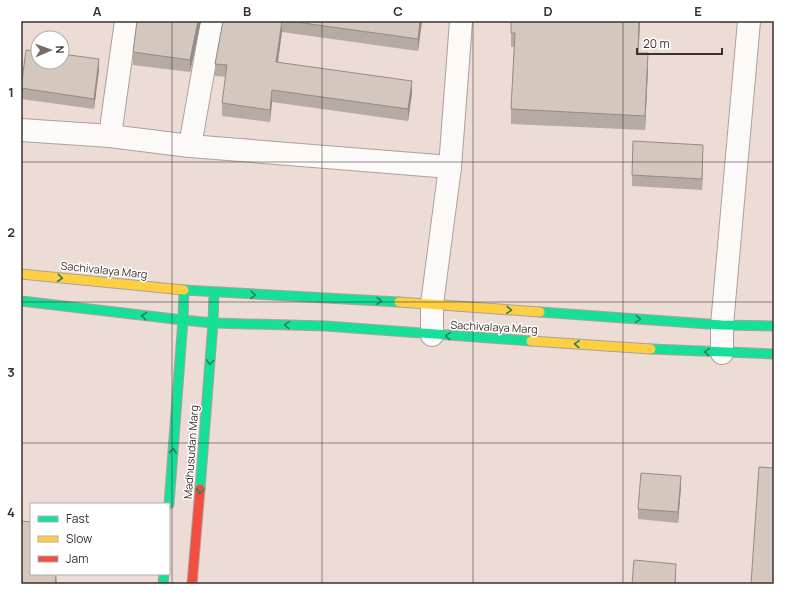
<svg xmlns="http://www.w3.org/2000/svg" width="795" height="605" font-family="Manrope,sans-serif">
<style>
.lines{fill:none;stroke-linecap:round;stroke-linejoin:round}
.street-casing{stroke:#aca09a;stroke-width:24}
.fast-casing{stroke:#aca09a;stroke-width:11}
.slow-casing{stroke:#aca09a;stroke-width:11}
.jam-casing{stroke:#aca09a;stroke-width:11}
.street{stroke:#fcfaf9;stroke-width:22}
.fast{stroke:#16e098;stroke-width:9}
.slow{stroke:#ffcf43;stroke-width:9}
.jam{stroke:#f24e42;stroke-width:9}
.wall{fill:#b6aba3}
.shaded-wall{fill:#948b84}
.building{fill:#d4c7bd;stroke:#948b84}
.oneway{stroke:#2b805d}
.grid{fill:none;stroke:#3d312c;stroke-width:1;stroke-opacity:0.55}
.labels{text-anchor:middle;stroke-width:3;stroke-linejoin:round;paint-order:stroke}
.street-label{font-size:11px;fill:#3d312c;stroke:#fff}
.neatline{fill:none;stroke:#3d312c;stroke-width:1.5}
.grid-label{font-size:13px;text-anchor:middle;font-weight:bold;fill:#3d312c}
</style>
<rect width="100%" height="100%" fill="#ecdcd5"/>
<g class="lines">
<!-- street casing -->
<g class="street-casing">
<g id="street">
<path d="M21,130L110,136L190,146L450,167"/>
<path d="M110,136L126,21"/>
<path d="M190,146L212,21"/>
<path d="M432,335V304L450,167L461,21"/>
<path d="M722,353V325L749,21"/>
</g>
</g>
<!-- fast casing -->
<g class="fast-casing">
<g id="fast">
<path d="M214,293L213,323L183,320L184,290L399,302"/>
<path d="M21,301L183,320L169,504"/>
<path d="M540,312L722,325L774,326"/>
<path d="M651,349L774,354"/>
<path d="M200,489L213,323L326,326L531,341"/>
<path d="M163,584L164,574"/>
</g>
</g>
<!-- slow casing -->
<g class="slow-casing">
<g id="slow">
<path d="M21,274L184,290"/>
<path d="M399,302L540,312"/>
<path d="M531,341L651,349"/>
</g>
</g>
<!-- jam casing -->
<g class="jam-casing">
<path id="jam" d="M192,584L200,489"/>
</g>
<!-- street -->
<use href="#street" class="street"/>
<!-- fast -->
<use href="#fast" class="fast"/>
<!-- slow -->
<use href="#slow" class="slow"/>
<!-- jam -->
<use href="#jam" class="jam"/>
</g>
<!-- wall -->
<g class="wall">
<path d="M201,21L190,72L133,65V52Z"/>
<path d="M223,21H422L418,51L282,32L278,62L412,93L408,121L272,102L270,122L222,116V103L226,77L215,76V64Z"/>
<path d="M511,21H640L638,53L648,68L645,130L511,124V109L514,47H511Z"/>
<path d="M690,21H737L736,23Z"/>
<path d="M99,70L94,109L21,99V88Z"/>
<path d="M703,155L702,190L632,186V175Z"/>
<path d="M681,487L678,523L638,519V509Z"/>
</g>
<!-- shaded-wall -->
<g class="shaded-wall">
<path d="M198,21H201L190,72V60Z"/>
<path d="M282,21V32L276,74V62Z"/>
<path d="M420,21H422L418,51V39Z"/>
<path d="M639,21H640L638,67V53Z"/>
<path d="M648,53V68L645,130V116Z"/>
<path d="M99,59V70L94,109V99Z"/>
<path d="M412,81V93L408,121V109Z"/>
<path d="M272,90V102L270,122V110Z"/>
<path d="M703,145V155L702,190V179Z"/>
<path d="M681,476V487L678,523V512Z"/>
<path d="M676,564V584H675Z"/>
<path d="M56,574L57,584H55Z"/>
</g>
<!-- building -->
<g class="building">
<path d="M137,21H198L190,60L133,52Z"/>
<path d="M223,21H282L276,62L412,81L408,109L272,90L270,110L222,103L227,65L215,64Z"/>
<path d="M289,21H420L418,39Z"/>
<path d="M511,21H639L638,53H648L645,116L511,109L515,33H511Z"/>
<path d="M26,50L38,51V62H62V54L99,59L94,99L21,88Z"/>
<path d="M633,141L703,145L702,179L632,175Z"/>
<path d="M759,467L774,468V584H751Z"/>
<path d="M641,473L681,476L678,512L638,509Z"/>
<path d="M21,521L31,522V574H56L55,584H21Z"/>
<path d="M634,560L676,564L675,584H632Z"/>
</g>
<!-- one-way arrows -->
<defs><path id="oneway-chevron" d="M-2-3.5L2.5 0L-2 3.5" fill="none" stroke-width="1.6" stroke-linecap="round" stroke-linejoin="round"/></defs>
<g class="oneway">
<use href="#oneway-chevron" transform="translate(60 278) rotate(6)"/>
<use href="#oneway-chevron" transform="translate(253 295) rotate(4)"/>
<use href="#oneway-chevron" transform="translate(379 301) rotate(3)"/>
<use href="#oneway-chevron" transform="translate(509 310) rotate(4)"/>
<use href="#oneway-chevron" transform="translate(144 316) rotate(-174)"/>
<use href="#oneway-chevron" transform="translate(638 319) rotate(4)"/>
<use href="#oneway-chevron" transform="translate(287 325) rotate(-178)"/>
<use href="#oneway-chevron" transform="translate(448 336) rotate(-177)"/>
<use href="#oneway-chevron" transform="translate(577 344) rotate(-177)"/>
<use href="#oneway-chevron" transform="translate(707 352) rotate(-177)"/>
<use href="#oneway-chevron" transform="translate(210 362) rotate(94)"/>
<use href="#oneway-chevron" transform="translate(173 451) rotate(-86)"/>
<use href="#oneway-chevron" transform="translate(200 491) rotate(94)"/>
</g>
<!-- grid -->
<path class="grid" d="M172,21V584M322,21V584M473,21V584M623,21V584M21,162H774M21,302H774M21,443H774"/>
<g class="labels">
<!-- street labels -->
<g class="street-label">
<text transform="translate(104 270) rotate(6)" y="4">Sachivalaya Marg</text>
<text transform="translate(494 327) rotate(3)" y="4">Sachivalaya Marg</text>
<text transform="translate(191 452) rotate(-86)" y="4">Madhusudan Marg</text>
</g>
</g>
<!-- border -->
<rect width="795" height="605" fill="none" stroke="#ffffff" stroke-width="44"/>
<!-- legend -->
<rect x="30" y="503" width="140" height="72" fill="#ffffff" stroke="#b1adab"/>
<rect x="38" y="516" width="20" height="6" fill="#16e098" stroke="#b1adab"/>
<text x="66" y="523" font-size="12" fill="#3d312c">Fast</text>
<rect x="38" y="536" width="20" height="6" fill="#ffcf43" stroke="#b1adab"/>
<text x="66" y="543" font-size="12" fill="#3d312c">Slow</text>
<rect x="38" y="556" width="20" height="6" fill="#f24e42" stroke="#b1adab"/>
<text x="66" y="563" font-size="12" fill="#3d312c">Jam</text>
<!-- north arrow -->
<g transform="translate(50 50) rotate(88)"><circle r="19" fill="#ffffff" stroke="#b1adab"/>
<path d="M0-3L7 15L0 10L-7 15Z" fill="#7a6d67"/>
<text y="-6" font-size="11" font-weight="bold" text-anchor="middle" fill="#3d312c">N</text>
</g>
<!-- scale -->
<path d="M637 48v6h85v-6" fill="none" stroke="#3d312c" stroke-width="2"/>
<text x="643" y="48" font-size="12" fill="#3d312c" stroke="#ffffff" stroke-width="3" paint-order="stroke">20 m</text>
<rect x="22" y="22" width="751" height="561" class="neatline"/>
<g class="grid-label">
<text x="97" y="16">A</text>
<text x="247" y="16">B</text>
<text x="398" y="16">C</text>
<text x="548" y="16">D</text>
<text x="698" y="16">E</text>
<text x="11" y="97">1</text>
<text x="11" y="237">2</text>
<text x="11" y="377">3</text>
<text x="11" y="517">4</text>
</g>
</svg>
